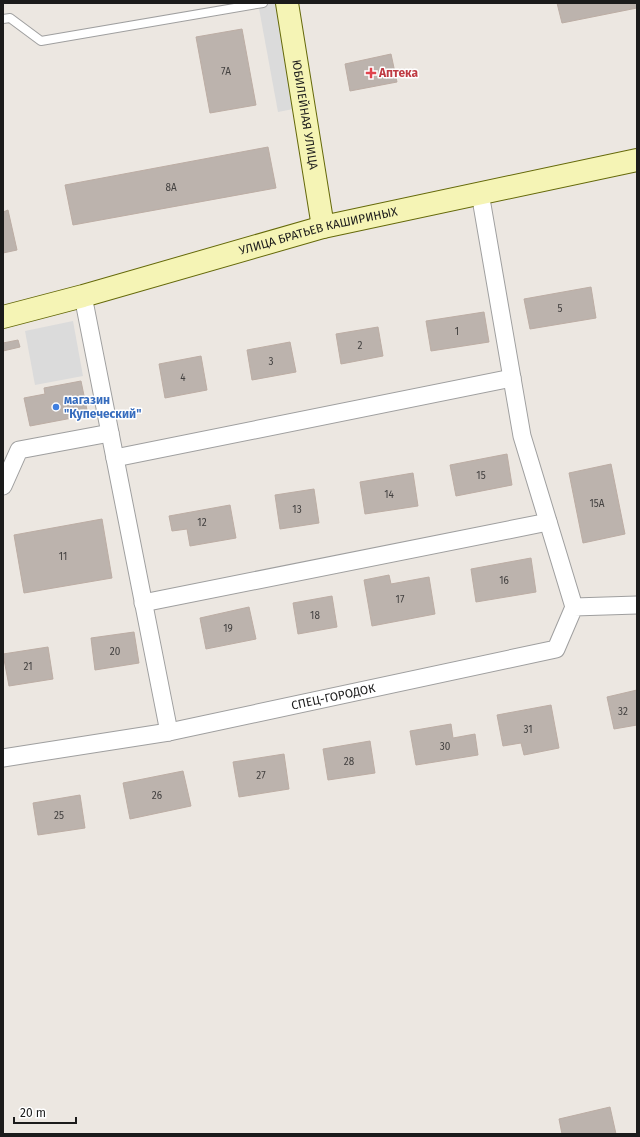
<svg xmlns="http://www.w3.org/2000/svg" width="640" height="1137" font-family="'Fira Sans',sans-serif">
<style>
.parking{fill:#dbdbdb}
.building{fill:#bcb3ad;stroke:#bcada4}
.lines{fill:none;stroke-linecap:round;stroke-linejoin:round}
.lane-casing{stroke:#9f9f9f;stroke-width:10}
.street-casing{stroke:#9f9f9f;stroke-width:19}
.secondary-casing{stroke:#65690a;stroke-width:24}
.lane{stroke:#fff;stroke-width:8}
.street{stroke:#fff;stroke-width:17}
.secondary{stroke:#f5f4b5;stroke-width:22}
.health-dot{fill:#e0444e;stroke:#fff;stroke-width:1.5}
.shop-dot{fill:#3f7fe0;stroke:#fff;stroke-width:1.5}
.labels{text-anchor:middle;stroke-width:3;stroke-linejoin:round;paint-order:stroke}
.number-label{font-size:10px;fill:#434140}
.health-label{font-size:12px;font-weight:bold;fill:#be3a42;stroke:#fff;text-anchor:start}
.street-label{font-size:12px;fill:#1b1b1b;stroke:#fff}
.shop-label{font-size:12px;font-weight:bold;fill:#366cbe;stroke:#fff;text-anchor:start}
</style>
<rect width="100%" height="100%" fill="#ece7e1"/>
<!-- parking -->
<g class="parking">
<path d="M258,3H279L298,108L278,112Z"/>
<path d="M73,321L83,376L35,385L25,331Z"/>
</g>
<!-- building -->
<g class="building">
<path d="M557,3H637V8L562,23Z"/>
<path d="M242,29L256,105L210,113L196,37Z"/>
<path d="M391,54L397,82L350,91L345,64Z"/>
<path d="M268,147L276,188L73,225L65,185Z"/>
<path d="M8,210L17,250L3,253V212Z"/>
<path d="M591,287L596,318L530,329L524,299Z"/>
<path d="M484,312L489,342L431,351L426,321Z"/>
<path d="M378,327L383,356L341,364L336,334Z"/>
<path d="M18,340L20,347L3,351V343Z"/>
<path d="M290,342L296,372L252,380L247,350Z"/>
<path d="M201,356L207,390L165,398L159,364Z"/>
<path d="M81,381L88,415L30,426L24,398L45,394L44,388Z"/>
<path d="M507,454L512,485L456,496L450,465Z"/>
<path d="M611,464L625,534L583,543L569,473Z"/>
<path d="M413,473L418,506L365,514L360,482Z"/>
<path d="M314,489L319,523L280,529L275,495Z"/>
<path d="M230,505L236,538L190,546L187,529L172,531L169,516Z"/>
<path d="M102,519L112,578L24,593L14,535Z"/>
<path d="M531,558L536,592L476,602L471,569Z"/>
<path d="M389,575L391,584L429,577L435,614L372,626L364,580Z"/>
<path d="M332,596L337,627L298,634L293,603Z"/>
<path d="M249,607L256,639L206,649L200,618Z"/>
<path d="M134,632L139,663L95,670L91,638Z"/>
<path d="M48,647L53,679L9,686L3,654Z"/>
<path d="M637,690V725L614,729L607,697Z"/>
<path d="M551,705L559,748L524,755L521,743L503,746L497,715Z"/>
<path d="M451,724L453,738L475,734L478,755L416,765L410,731Z"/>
<path d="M370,741L375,773L328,780L323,749Z"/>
<path d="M284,754L289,789L239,797L233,762Z"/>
<path d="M183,771L191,806L130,819L123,783Z"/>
<path d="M80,795L85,828L38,835L33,803Z"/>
<path d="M610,1107L616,1134H562L559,1119Z"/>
</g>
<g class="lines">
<!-- lane casing -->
<g class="lane-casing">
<path id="lane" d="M3,19L10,18L41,41L263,3"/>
</g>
<!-- street casing -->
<g class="street-casing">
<g id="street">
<path d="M480,193L522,436L574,607"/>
<path d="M83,296L169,732"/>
<path d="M115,458L512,378"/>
<path d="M3,486L19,450L110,433"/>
<path d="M143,603L548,522"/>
<path id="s1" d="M3,758L169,732L556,649L574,607L637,605"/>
</g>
</g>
<!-- secondary casing -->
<g class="secondary-casing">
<g id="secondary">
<path id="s2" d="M287,3L323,227"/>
<path id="s3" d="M3,317L83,296L323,227L637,160"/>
</g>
</g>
<!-- lane -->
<use href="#lane" class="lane"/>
<!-- street -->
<use href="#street" class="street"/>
<!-- secondary -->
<use href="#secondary" class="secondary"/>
</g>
<!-- markers -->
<path class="health-dot" d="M369 67h4v4h4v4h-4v4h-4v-4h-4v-4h4z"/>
<circle class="shop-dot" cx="56" cy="407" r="4"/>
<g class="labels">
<!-- number labels -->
<g class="number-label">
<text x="226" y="75">7А</text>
<text x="171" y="191">8А</text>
<text x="560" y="312">5</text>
<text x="457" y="335">1</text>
<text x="360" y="349">2</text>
<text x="271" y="365">3</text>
<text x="183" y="381">4</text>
<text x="481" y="479">15</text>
<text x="389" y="498">14</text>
<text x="597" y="507">15А</text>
<text x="297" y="513">13</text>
<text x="202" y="526">12</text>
<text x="63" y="560">11</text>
<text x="504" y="584">16</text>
<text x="400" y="603">17</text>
<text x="315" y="619">18</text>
<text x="228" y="632">19</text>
<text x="115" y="655">20</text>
<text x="28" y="670">21</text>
<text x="623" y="715">32</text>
<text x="528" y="733">31</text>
<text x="445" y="750">30</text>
<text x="349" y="765">28</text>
<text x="261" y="779">27</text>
<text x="157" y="799">26</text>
<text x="59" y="819">25</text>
</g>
<!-- health labels -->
<g class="health-label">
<text x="379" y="77">Аптека</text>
</g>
<!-- street labels -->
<g class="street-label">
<text dy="4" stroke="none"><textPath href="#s2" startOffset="113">ЮБИЛЕЙНАЯ УЛИЦА</textPath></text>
<text dy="4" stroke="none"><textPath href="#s3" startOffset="327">УЛИЦА БРАТЬЕВ КАШИРИНЫХ</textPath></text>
<text dy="4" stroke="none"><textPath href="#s1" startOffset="336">СПЕЦ-ГОРОДОК</textPath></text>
</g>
<!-- shop labels -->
<g class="shop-label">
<text x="64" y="404">магазин<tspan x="64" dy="14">"Купеческий"</tspan></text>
</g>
</g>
<!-- border -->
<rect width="640" height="1137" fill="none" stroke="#1b1b1b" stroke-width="8"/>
<!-- scale -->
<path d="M14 1117v6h62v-6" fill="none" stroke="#1b1b1b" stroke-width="2"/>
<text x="20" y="1117" font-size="12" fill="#1b1b1b" stroke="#ffffff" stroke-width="3" paint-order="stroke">20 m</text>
</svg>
